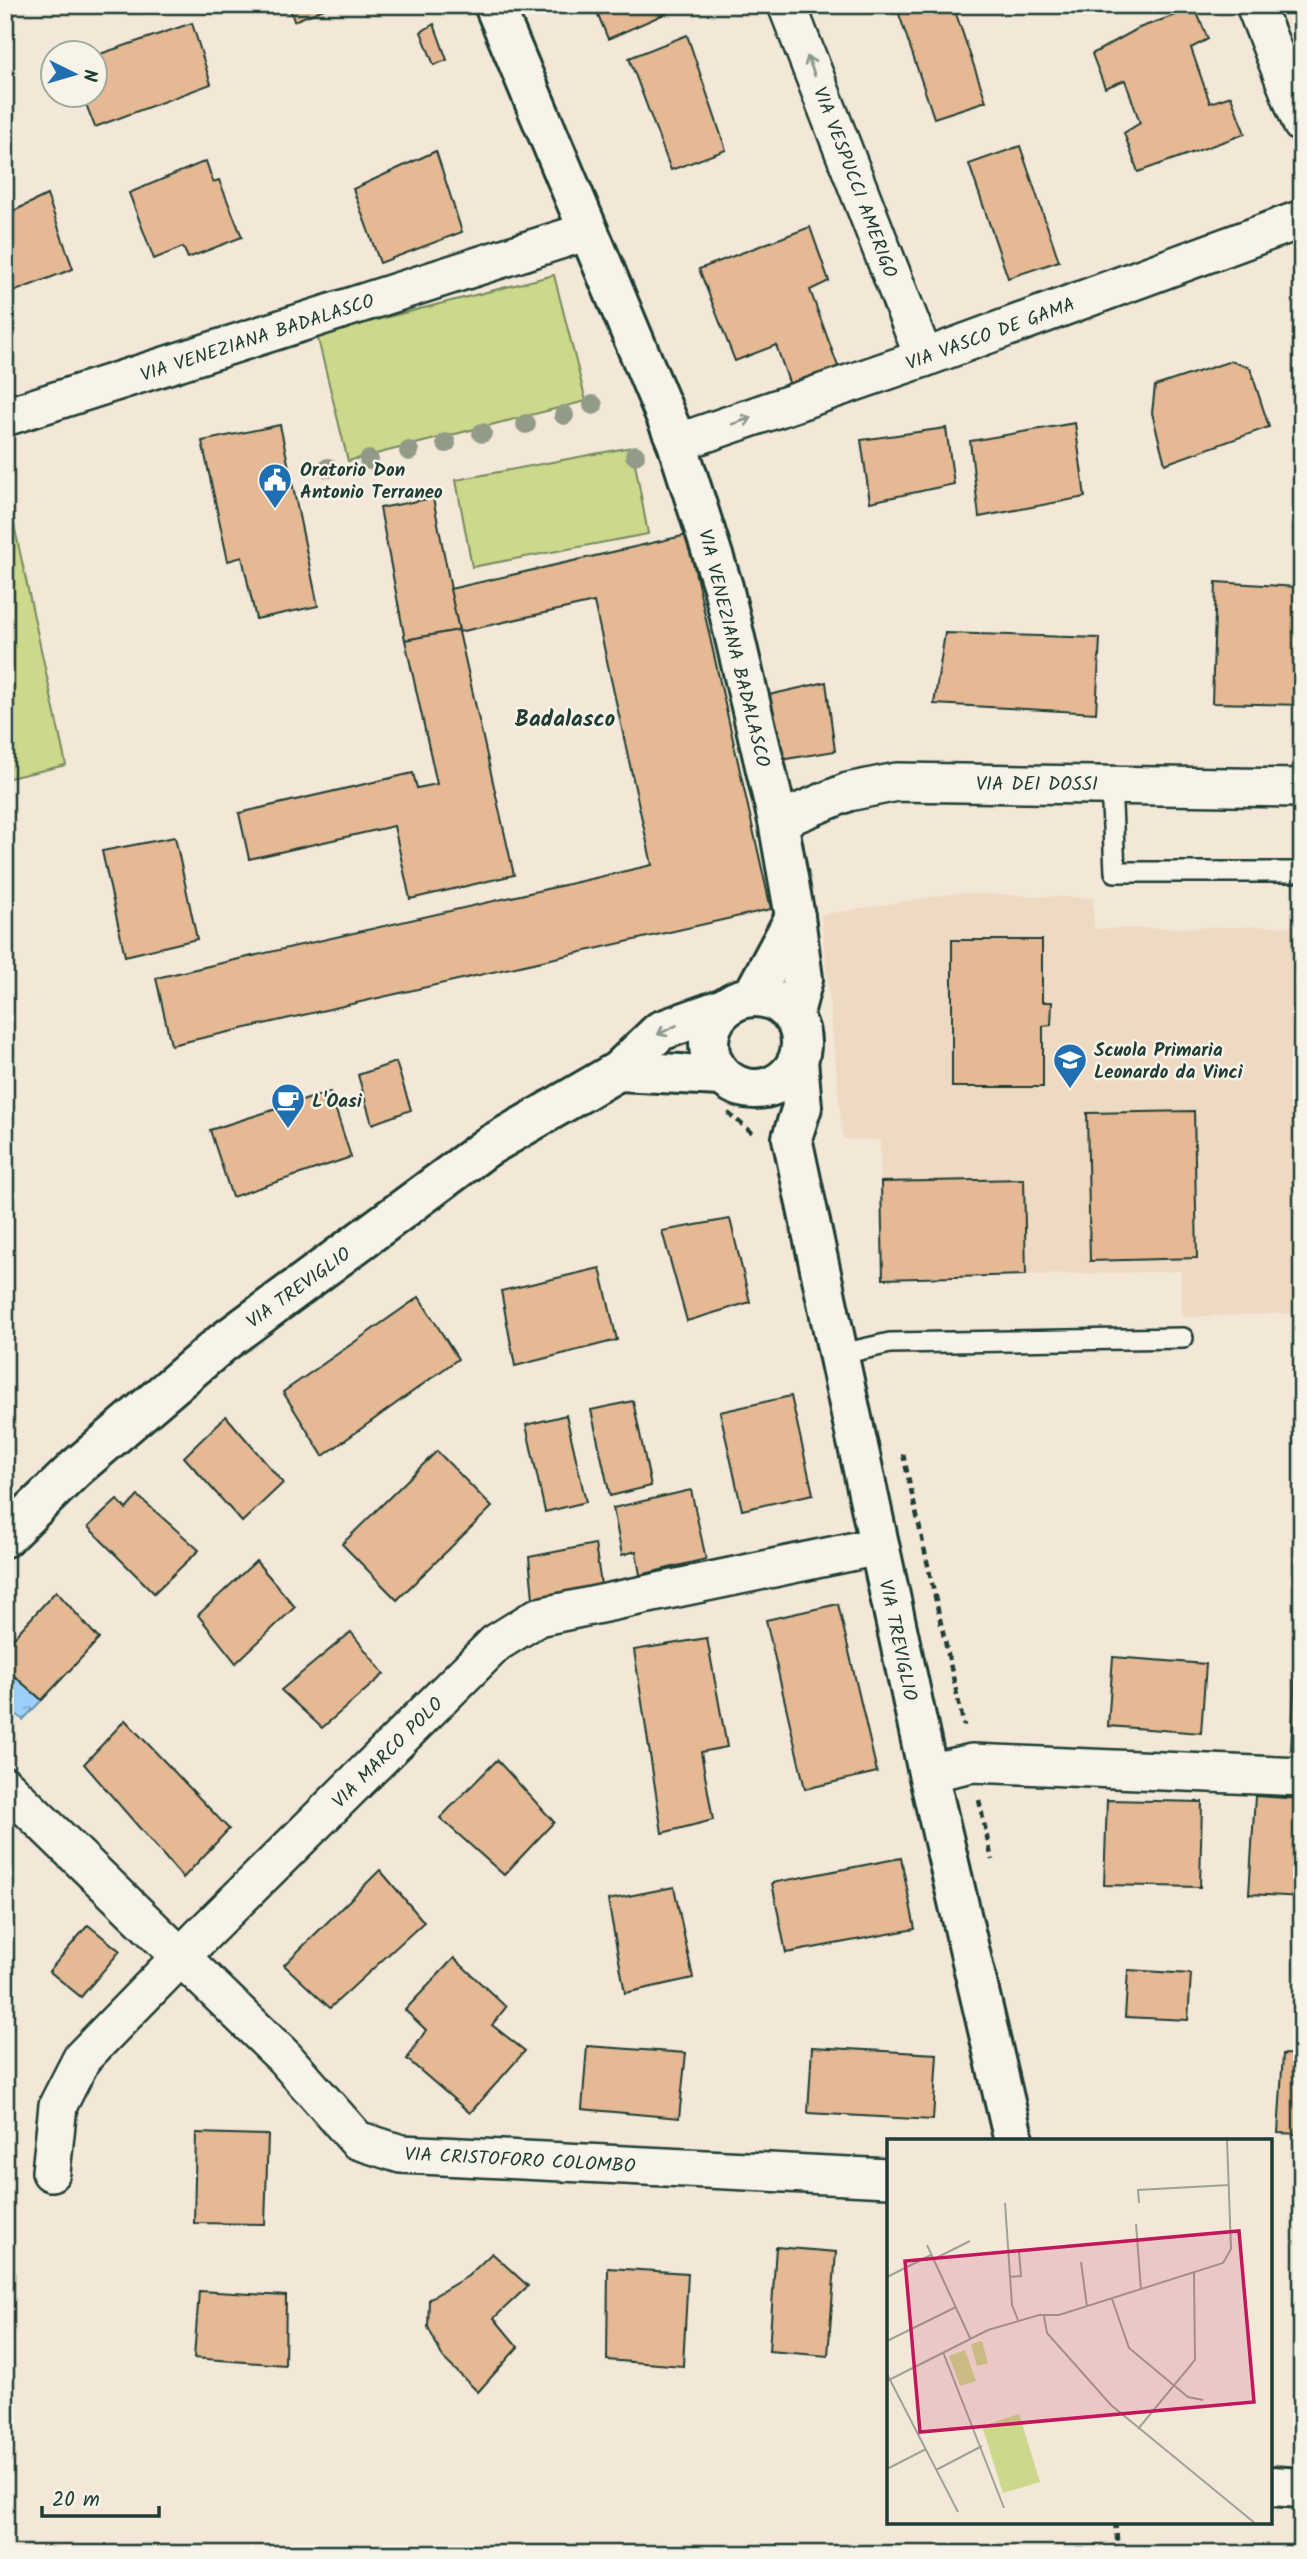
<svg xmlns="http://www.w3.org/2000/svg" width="1307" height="2559" font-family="Kalam,sans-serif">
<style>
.built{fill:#eed9c3}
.pitch{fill:#ccd88b;stroke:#768a60;stroke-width:2}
.water{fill:url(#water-ripples);stroke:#6a95aa;stroke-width:2}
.building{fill:#e4b994;stroke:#1f3d34;stroke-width:2}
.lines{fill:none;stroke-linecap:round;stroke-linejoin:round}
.lane-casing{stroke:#1f3d34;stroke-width:24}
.street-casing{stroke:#1f3d34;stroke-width:42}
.secondary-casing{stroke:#1f3d34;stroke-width:44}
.path{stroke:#1f3d34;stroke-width:4.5;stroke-dasharray:7 5;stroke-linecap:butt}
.lane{stroke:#f7f3e8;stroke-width:19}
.street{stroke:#f7f3e8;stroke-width:37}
.secondary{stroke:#f7f3e8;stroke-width:38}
.tree{fill:#929b87}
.oneway{stroke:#8b988e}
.labels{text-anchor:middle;stroke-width:5;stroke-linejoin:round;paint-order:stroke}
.street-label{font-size:19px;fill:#1f3d34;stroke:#f7f3e8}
.poi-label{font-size:19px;font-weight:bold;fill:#1f3d34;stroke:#f7f3e8;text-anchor:start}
.quarter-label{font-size:23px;font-weight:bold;fill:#1f3d34;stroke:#f7f3e8}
.inset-road{fill:none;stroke:#9ea396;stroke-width:2}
.view{fill:#c2185b;fill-opacity:0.15;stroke:#c2185b;stroke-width:3.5}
.inset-edge{fill:none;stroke:#1f3d34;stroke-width:3.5}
</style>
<defs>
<pattern id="water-ripples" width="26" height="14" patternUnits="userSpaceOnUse" patternTransform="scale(1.75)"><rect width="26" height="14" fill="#9ccff9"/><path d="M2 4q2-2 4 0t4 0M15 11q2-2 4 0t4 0" fill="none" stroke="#7fa9ca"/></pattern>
</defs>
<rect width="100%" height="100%" fill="#f3e7d7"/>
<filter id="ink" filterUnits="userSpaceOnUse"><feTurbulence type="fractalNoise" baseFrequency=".0143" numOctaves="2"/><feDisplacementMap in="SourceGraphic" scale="14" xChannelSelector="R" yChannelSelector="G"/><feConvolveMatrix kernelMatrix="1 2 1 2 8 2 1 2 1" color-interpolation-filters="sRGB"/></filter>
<g filter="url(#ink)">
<!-- built -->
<path class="built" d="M956,893L1093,898L1094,929L1302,926V1313L1182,1317L1181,1271L883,1279L880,1140L843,1139L821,915Z"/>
<!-- pitch -->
<g class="pitch">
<path d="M554,275L586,401L348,461L317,335Z"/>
<path d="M632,447L648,534L472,567L456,480Z"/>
<path d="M5,483L66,765L5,779Z"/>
</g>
<!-- water -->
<path class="water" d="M5,1668L42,1700L23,1720L5,1705Z"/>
<!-- building -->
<g class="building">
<path d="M289,5H334L294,21Z"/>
<path d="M594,5H666L669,12L608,39Z"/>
<path d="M896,5H953L986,101L934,118Z"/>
<path d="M1195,8L1208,39L1191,48L1210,103L1231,96L1245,134L1138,172L1124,133L1140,123L1125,80L1105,88L1092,54L1139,28Z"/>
<path d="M192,23L211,84L95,127L82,94H94V56Z"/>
<path d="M434,24L447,60L434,65L421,32Z"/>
<path d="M687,35L726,150L671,170L629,58Z"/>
<path d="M1020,146L1059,261L1008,278L969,164Z"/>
<path d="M436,151L462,232L380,263L353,189Z"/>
<path d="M206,161L213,182L219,180L242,237L188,258L183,247L154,259L129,193Z"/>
<path d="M47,195L73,269L5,295V215Z"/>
<path d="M810,227L829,281L810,290L840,372L792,391L776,345L735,361L699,269Z"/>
<path d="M1231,361L1250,368L1269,427L1165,464L1152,413L1155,386Z"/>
<path d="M1075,423L1085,497L979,517L970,441Z"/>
<path d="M280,425L318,606L256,619L242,557L228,561L202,441Z"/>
<path d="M946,428L954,484L870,502L861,440Z"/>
<path d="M433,498L459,630L405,640L380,508Z"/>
<path d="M687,535L771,909L171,1045L156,978L652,865L594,602L459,632L514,875L410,899L394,826L249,859L239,813L413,773L417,788L437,784L405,640L459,630L450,589Z"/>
<path d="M1216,582L1297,587V644H1302V705L1212,703Z"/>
<path d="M945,633L1100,638L1096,713L934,704Z"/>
<path d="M826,682L835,751L774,761L760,697Z"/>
<path d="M175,837L197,939L125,956L102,851Z"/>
<path d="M952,940H1042V1002H1052L1051,1025L1043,1026V1087H952Z"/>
<path d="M396,1062L411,1110L372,1124L358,1075Z"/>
<path d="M330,1092L351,1157L232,1197L210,1130Z"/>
<path d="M1194,1111L1197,1258L1090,1261L1087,1113Z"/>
<path d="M1024,1179L1026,1275L883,1279L881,1182Z"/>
<path d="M730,1219L750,1302L687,1321L662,1231Z"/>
<path d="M600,1268L617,1340L515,1366L501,1291Z"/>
<path d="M419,1297L458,1359L323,1456L283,1392Z"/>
<path d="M791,1396L813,1494L742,1510L720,1412Z"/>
<path d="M633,1401L651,1486L610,1496L591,1410Z"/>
<path d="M566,1415L586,1502L545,1512L526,1425Z"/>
<path d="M226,1416L283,1483L242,1522L184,1457Z"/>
<path d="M437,1451L492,1507L397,1600L342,1544Z"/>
<path d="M691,1490L706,1559L640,1575L636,1551L622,1555L613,1508Z"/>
<path d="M138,1496L199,1550L154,1593L88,1527L117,1500L126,1509Z"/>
<path d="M595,1544L601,1585L533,1598L529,1557Z"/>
<path d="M256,1561L295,1607L236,1663L198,1615Z"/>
<path d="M56,1591L99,1639L42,1700L5,1668V1647Z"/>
<path d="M838,1604L877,1772L805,1789L766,1620Z"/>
<path d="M351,1632L384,1674L322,1728L281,1690Z"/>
<path d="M707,1638L727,1747L701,1752L713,1820L662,1833L634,1650Z"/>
<path d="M1113,1657L1206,1664L1201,1733L1108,1726Z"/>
<path d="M1295,1672H1302V1751L1291,1750Z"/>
<path d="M125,1720L229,1829L183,1878L84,1764Z"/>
<path d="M497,1760L554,1822L504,1875L440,1818Z"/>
<path d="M1255,1796L1302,1799V1897L1249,1894Z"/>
<path d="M1107,1800L1202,1802L1200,1887L1104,1885Z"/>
<path d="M901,1858L915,1929L786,1953L772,1883Z"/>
<path d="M380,1870L424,1922L330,2008L284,1965Z"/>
<path d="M674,1887L693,1978L625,1993L608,1900Z"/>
<path d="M88,1925L120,1951L81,1997L49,1971Z"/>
<path d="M454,1958L506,2007L492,2025L525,2051L470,2113L407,2059L426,2030L405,2010Z"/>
<path d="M1128,1970L1191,1974L1188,2020L1125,2017Z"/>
<path d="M587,2046L686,2053L679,2118L582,2109Z"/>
<path d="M812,2047L937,2054L933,2120L808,2113Z"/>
<path d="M1283,2054L1302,2055V2134L1278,2133Z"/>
<path d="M196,2133L268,2135L265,2224L194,2223Z"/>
<path d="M776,2247L836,2252L828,2356L769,2351Z"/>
<path d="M492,2253L528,2286L494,2318L518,2347L478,2392L443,2358L428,2327L429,2299L468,2276Z"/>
<path d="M608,2268L688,2273L683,2366L607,2360Z"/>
<path d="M5,2289L11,2324L5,2325Z"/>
<path d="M199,2291L286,2296L285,2365L194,2358Z"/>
</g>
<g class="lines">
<!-- lane casing -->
<g class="lane-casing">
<g id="lane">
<path d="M1111,783L1115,872H1293"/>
<path d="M837,1355L890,1343L1183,1338"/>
</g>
</g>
<!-- street casing -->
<g class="street-casing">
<g id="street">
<path d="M787,5L924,358"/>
<path d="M1255,5L1302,124"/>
<path d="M5,417L588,231"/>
<path d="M677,443L924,358L1302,219"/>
<path d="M778,821L848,792L897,782L1302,788"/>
<path d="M928,1773L972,1763L1302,1777"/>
<path d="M5,1786L284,2057L357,2140L401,2154L889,2178"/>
<path d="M51,2172L58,2105L82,2058L201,1936L496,1643L538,1617L879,1546"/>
</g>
</g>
<!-- secondary casing -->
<g class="secondary-casing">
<g id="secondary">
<path d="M494,5L677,443L723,587L778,821L795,917L803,979L793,1017"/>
<path d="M752,997L795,917"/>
<circle cx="755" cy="1043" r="46"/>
<path d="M798,1060L802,1107L792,1138L928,1773L1014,2141"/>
<path d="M618,1071L722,1076"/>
<path d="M5,1537L76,1468L221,1344L487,1147L618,1071L660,1031L727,1007"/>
<path d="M1270,2486L1302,2488"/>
</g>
</g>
<!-- path -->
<g class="path">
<path d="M728,1113L754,1134"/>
<path d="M903,1454L964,1726"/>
<path d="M979,1800L992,1860"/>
<path d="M1115,2522L1119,2554"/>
</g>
<!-- lane -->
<use href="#lane" class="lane"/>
<!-- street -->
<use href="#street" class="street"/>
<!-- secondary -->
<use href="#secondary" class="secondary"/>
</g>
<!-- trees -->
<g class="tree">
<circle cx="593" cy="405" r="10"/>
<circle cx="564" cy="415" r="10"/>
<circle cx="526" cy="424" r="10"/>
<circle cx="482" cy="433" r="10"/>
<circle cx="446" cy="443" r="10"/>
<circle cx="409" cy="451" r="10"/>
<circle cx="635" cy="455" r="10"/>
<circle cx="369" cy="460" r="10"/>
<circle cx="328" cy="468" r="10"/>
</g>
<!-- one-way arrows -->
<defs><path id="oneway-shaft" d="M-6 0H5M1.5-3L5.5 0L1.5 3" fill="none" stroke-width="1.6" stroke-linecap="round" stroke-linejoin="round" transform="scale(1.75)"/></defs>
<g class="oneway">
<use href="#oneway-shaft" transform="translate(811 66) rotate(-111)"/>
<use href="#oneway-shaft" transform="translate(742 421) rotate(-19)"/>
<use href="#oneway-shaft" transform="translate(667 1030) rotate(154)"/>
</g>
</g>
<!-- icons -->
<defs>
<g id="civic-pin" transform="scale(1.75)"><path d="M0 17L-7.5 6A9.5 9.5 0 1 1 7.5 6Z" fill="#1f6fb2" stroke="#f7f3e8"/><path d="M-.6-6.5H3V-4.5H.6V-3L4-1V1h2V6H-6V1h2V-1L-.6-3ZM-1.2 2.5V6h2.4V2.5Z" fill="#fff"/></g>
<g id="school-pin" transform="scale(1.75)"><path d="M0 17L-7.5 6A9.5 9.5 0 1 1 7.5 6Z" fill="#1f6fb2" stroke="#f7f3e8"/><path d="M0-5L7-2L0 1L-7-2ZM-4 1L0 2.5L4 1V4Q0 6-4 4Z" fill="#fff"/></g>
<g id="cafe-pin" transform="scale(1.75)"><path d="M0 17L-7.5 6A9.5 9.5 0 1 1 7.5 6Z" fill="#1f6fb2" stroke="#f7f3e8"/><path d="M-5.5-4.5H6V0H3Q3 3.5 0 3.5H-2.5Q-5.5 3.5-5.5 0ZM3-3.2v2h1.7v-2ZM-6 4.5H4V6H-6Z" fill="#fff"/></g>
</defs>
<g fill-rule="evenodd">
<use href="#civic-pin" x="275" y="480"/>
<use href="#school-pin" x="1070" y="1060"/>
<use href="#cafe-pin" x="288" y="1100"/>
</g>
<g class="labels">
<!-- street labels -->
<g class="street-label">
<text transform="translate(856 182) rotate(69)" y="7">VIA VESPUCCI AMERIGO</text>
<text transform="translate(990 333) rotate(-20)" y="7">VIA VASCO DE GAMA</text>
<text transform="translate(257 337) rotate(-18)" y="7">VIA VENEZIANA BADALASCO</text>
<text transform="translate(735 648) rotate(76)" y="7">VIA VENEZIANA BADALASCO</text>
<text x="1037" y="790">VIA DEI DOSSI</text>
<text transform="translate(298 1287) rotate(-36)" y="7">VIA TREVIGLIO</text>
<text transform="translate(899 1640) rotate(78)" y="7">VIA TREVIGLIO</text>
<text transform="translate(387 1752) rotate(-45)" y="7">VIA MARCO POLO</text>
<text transform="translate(520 2159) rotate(3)" y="7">VIA CRISTOFORO COLOMBO</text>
</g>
<!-- poi labels -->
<g class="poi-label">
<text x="300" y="476">Oratorio Don<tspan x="300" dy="22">Antonio Terraneo</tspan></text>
<text x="1094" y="1056">Scuola Primaria<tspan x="1094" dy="22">Leonardo da Vinci</tspan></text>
<text x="312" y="1107">L'Oasi</text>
</g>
<!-- quarter labels -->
<g class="quarter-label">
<text x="565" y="726">Badalasco</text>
</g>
</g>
<!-- overview -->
<g transform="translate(887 2139)">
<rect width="385" height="385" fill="#f3e7d7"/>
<path d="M95,202L101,224L90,227L84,205ZM78,211L89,242L73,247L62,217ZM132,275L153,343L116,354L95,287Z" fill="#ccd88b"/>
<path class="inset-road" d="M118,64L125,166L131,181M252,64L251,51L342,46M249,85L254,151M40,106L83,199M47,120L83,102M194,123L200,168M0,138L44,116M122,138L134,137L132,113M225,160L242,209L301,258L316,261M157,177L160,194L224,266L369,385M0,202L69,168M56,213L117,369M0,235L71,373M0,242L101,191L152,176H172L336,124L344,110L340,0M251,290L308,221L307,134M0,330L39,310M49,331L95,307"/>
<path class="view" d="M352,92L367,263L33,293L18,122Z"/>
<rect width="385" height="385" class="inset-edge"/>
</g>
<!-- margin -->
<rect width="1307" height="2559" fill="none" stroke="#f7f3e8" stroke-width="28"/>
<rect x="14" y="14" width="1279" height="2531" fill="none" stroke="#1f3d34" stroke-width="2.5" filter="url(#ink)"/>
<!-- north arrow -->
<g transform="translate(74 74) rotate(95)"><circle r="33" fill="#f7f3e8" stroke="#a1aaa0" stroke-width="2"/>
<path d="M0-5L12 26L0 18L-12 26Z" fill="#1f6fb2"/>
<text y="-10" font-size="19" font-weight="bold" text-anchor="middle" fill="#1f3d34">N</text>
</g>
<!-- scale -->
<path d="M42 2506v10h117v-10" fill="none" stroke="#1f3d34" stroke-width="3.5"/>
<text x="52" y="2506" font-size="21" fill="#1f3d34" stroke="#f7f3e8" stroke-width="5" paint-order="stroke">20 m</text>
</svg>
